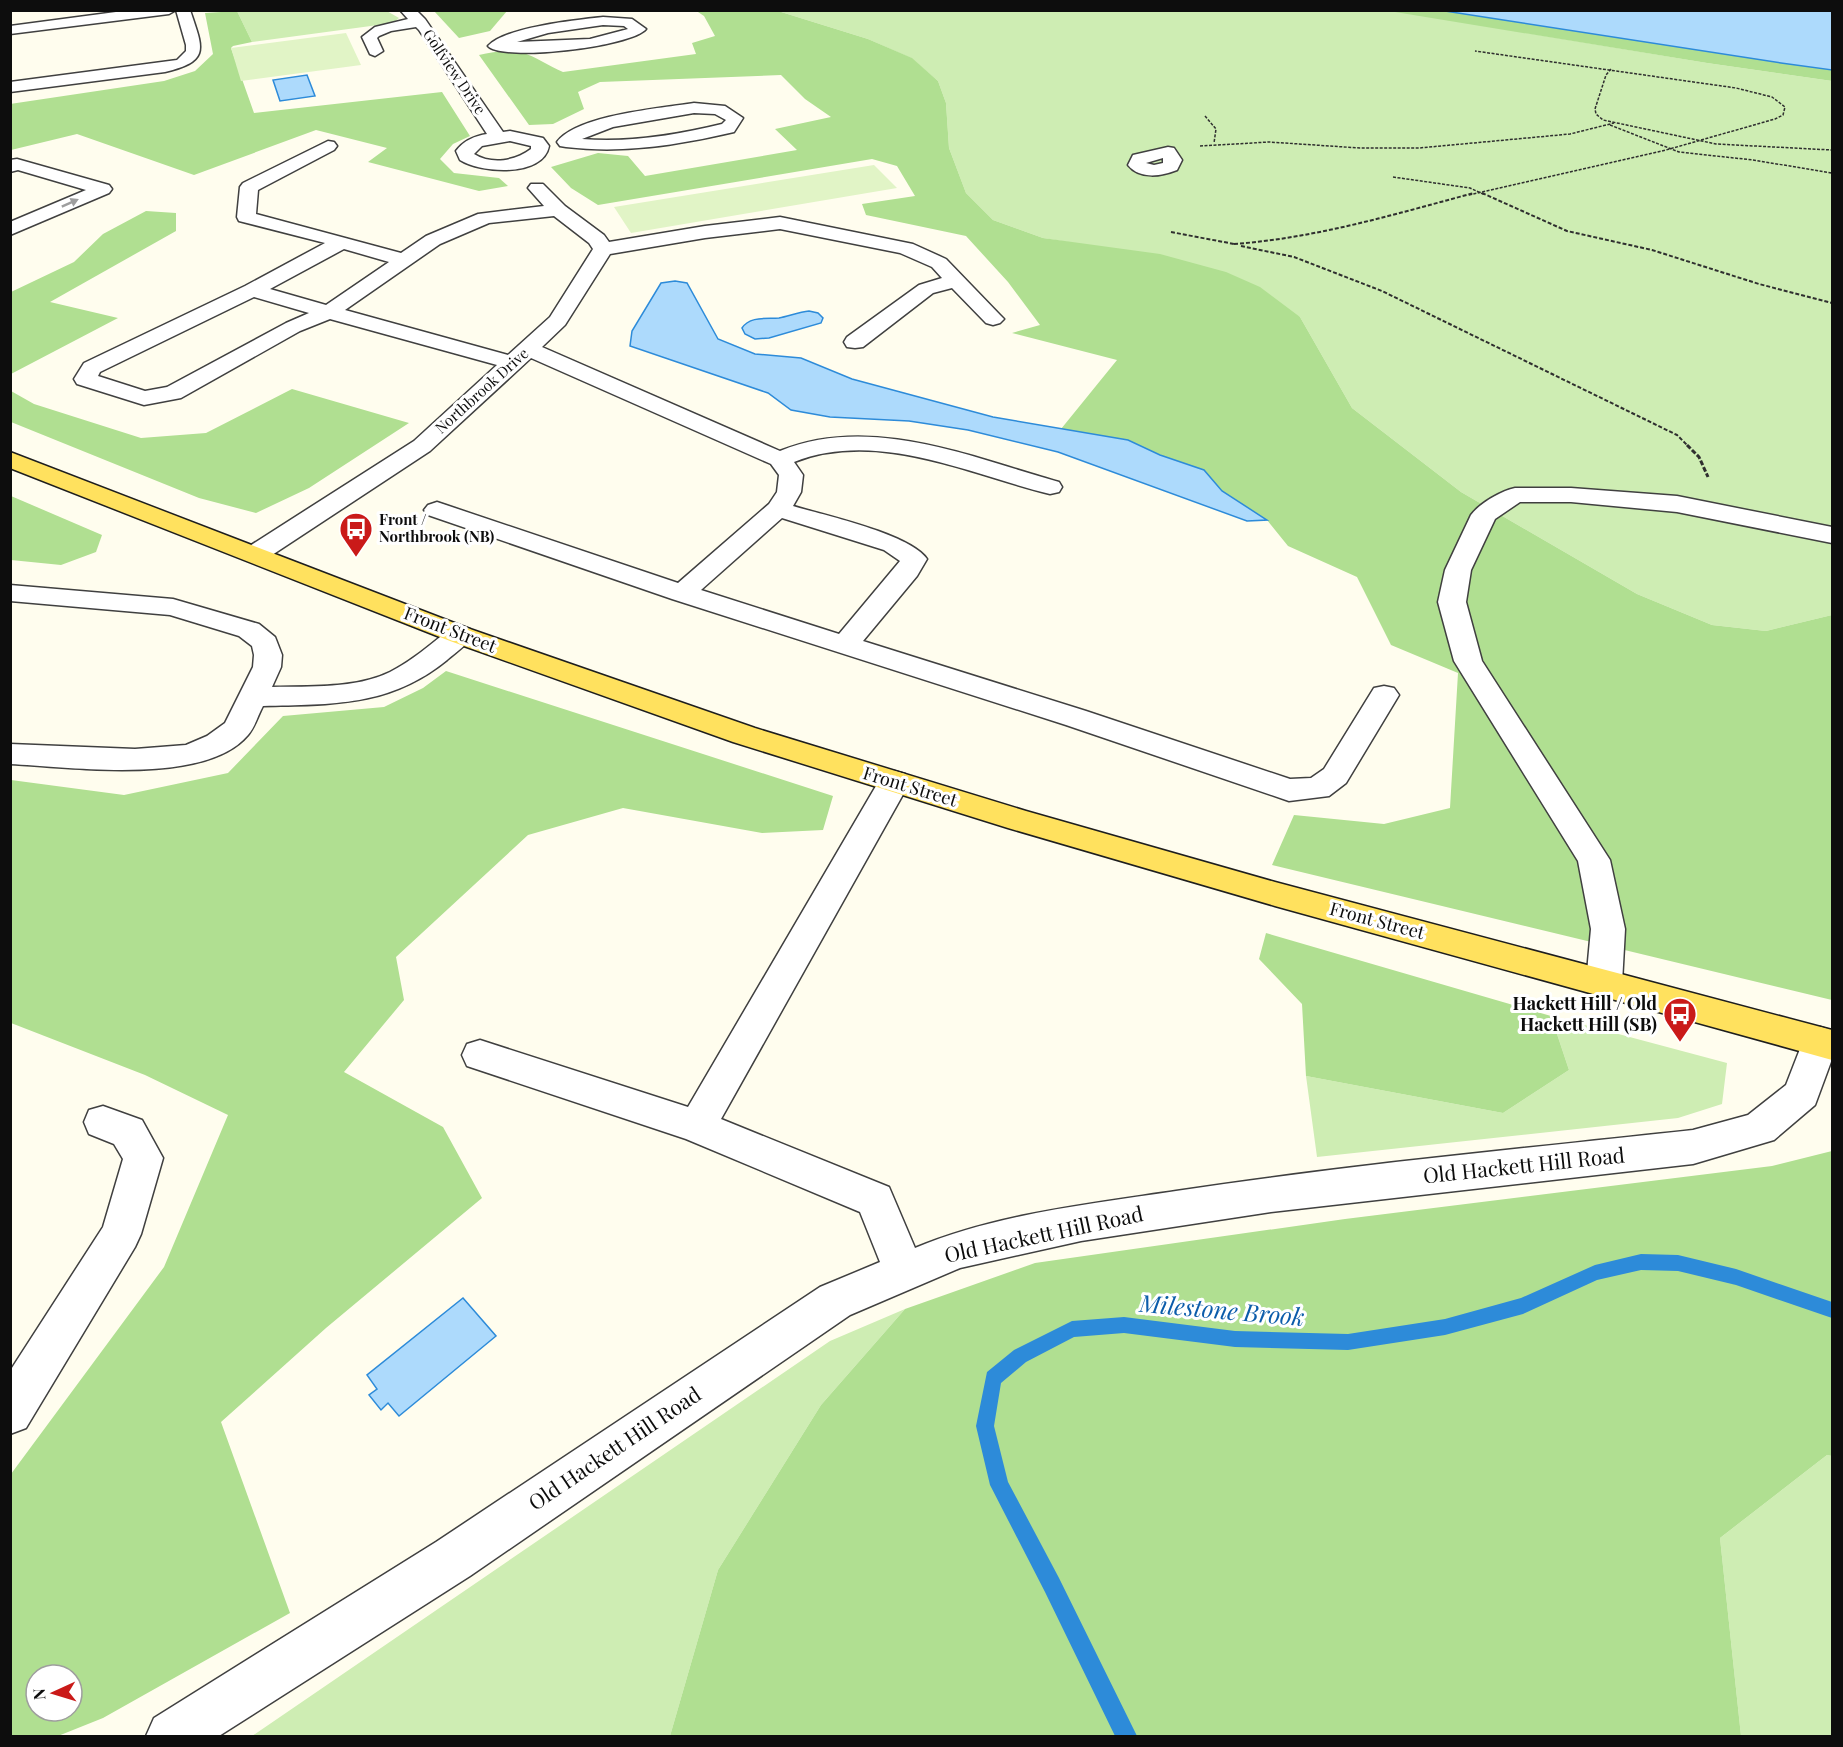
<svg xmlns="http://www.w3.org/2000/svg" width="1843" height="1747" font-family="'Playfair Display',serif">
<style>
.green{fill:#ceedb3}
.forest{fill:#b0df91;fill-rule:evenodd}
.pitch{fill:#e1f4c6}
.water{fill:#addafc;stroke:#2d8bd9;stroke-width:1.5}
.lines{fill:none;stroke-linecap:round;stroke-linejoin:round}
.stream{fill:#2d8bd9;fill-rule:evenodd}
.minor-casing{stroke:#404040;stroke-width:3}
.major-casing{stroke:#1e1e1e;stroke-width:3}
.path-far2{stroke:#2f2f2f;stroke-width:1.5;stroke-dasharray:3 1.5;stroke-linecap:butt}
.path-far1{stroke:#2f2f2f;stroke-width:2;stroke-dasharray:4 2;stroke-linecap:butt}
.path{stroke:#2f2f2f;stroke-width:3;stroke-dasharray:5 2;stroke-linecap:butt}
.minor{fill:#fff;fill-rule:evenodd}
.major{fill:#ffe15e;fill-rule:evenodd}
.oneway{fill:#9e9e9e}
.labels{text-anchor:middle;stroke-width:6;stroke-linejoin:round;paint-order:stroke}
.far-street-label{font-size:15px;fill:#0d0d0d;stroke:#fff}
.far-poi-label{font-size:15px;font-weight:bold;fill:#0d0d0d;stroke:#fff;text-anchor:start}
.street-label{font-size:18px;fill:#0d0d0d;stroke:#fff}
.poi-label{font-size:18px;font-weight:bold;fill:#0d0d0d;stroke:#fff;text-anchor:end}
.near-street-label{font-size:21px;fill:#0d0d0d;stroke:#fff}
.near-water-label{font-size:24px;font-style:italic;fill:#0b5caa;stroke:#fff}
</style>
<rect width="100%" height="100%" fill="#fffdee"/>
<!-- green -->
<g class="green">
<path d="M385,10L399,18L393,23L252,42L237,11Z"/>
<path d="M1389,10L1707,63L1832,81V615L1766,631L1712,625L1637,594L1461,492L1352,408L1300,317L1099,247L1043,238L993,220L966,193L949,148L946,103L938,81L911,58L868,39L778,11Z"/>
<path d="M1551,1016L1727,1063L1722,1104L1678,1118L1317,1157L1306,1076L1503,1113L1569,1070Z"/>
<path d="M905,1309L821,1405L718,1570L670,1736H252L830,1341Z"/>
<path d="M1827,1455L1832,1456V1736H1741L1720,1538Z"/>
</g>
<!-- forest -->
<g class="forest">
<path d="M695,10L778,11L868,39L912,58L938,81L946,103L949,148L966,193L993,220L1043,238L1160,254L1226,272L1260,287L1300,317L1352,408L1461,492L1637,594L1712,625L1766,631L1832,615V1000L1272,865L1294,815L1384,824L1450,808L1458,673L1391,645L1357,577L1288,546L1267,520L1222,491L1204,470L1160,455L1127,440L1061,429L1117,360L1012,333L1040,325L1008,282L966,236L866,215L862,204L915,196L897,166L872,159L598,205L571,188L551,167L598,153L628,156L645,176L797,150L775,129L831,117L805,99L781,75L600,82L578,92L584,109L553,124L529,125L479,55C493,52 509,49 523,53C535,56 550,67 563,72L696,54L692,43L715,36L704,16Z"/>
<path d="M237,11L252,42L233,46L231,48L254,113L442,92L470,136L453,144L440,159L454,173L499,178L508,186L479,191L368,162L387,148L316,130L194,175L77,134L11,150L10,104L164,81L195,71L213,54L205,13Z"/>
<path d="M434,11H507L490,31L459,38Z"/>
<path d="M1389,11H1445L1832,70V81L1707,63Z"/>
<path d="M146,211L176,213V231L50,302L118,318L11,374V292L74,262L103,234Z"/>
<path d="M292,389L409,423L309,488L256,513L199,498L11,422V391L34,404L141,438L206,433Z"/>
<path d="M11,496L102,535L96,552L61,565L11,560Z"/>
<path d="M446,671L833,796L823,830L762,833L623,808L528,835L396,957L404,1000L344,1072L443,1127L482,1198L326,1328L221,1422L290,1613L103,1718L58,1736H11V1474L164,1267L228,1115L145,1075L11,1023V780L124,795L228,773L283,716L384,707L423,688ZM36,1675H72V1711H36Z"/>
<path d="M1266,933L1551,1016L1569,1070L1503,1113L1306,1076L1302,1004L1259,959Z"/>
<path d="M1832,1151V1456L1827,1455L1720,1538L1741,1736H670L718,1570L821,1405L905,1309L1035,1263L1345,1219L1772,1166Z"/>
</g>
<!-- pitch -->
<g class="pitch">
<path d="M346,33L361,65L241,81L231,48Z"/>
<path d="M874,165L897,188L631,233L614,207Z"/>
</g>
<!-- water -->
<g class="water">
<path d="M1445,11H1832V70L1781,63Z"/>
<path d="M307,75L315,96L280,101L273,80Z"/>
<path d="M675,281L687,283L718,339L755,354L801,358L852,379L993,417L1128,440L1160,455L1204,470L1222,491L1267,520L1247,521L1058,452L968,430L909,421L830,417L791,410L768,393L630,346L632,331L661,283Z"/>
<path d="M809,311L818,313L823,318L821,323L769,338L755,339L745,334L742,328C750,316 766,319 779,318C789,316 799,312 809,311Z"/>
<path d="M463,1298L496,1336L399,1416L388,1403L381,1410L369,1395L377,1389L367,1375Z"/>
</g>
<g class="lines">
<!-- stream -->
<path class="stream" d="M1641,1254L1678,1255L1736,1269L1832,1302V1318L1736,1285L1678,1271L1641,1270L1597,1280L1523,1314L1445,1335L1348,1350L1235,1347L1124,1333L1074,1337L1026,1362L1001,1383L994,1426L1008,1482L1059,1578L1137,1736H1115L1045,1592L990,1485L976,1426L987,1372L1014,1350L1072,1321L1124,1317L1235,1331L1348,1334L1445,1319L1521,1298L1595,1265Z"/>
<!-- minor casing -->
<g class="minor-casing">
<g id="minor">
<path d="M131,10H176L169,14L10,34V26Z"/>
<path d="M176,10H190C203,49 211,61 165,72L10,92V82L177,60L186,51V45Z"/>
<path d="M400,10H416L425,19L503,132L510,131L543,138L549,146C543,178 480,173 460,160L456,151C464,140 475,136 487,134L419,30L416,27L391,31L379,36L377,38L383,51L375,56L370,54L362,37L375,27L408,19ZM510,141L531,146V149C515,161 492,165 474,154L482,146Z"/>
<path d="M603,17L632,19L646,29C631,47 502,62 488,46C505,27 577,20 603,17ZM603,25L624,26L628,29L590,39L517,42L548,33Z"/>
<path d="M694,103L725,106L743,118L734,132C678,145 623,154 566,147L560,146L557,142C577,115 662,108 694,103ZM694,113L715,114L726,120L722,124C677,135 629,143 582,139L613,127Z"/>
<path d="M328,141L334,142L337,146L334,150L258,190L256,214L401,253L426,236L478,214L544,206L528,188L531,184H543L565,206L604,235L609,242L705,226L780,217L913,244L946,259L1000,315L1004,319L1000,323L993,325L986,323L952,288L933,293L863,347L855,348L847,347L844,342L847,337L919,285L942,278L932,267L900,253L780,229L705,238L610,254L565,325L542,347L780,451C871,414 970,457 1059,482L1062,487L1059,492L1050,494C968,474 878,429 794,462L803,475L801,492L793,506C824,515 910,534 927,559L917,576L863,641L1086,711L1290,779L1311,778L1324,769L1374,688L1384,686L1394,688L1399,695L1346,783L1329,796L1289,801L1066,725L672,599L428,515L424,510L428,505L437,502L446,505L678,583L769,504L777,492L779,475L771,464L531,358L430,451L266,559L257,561L248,559L244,553L248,547L414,441L497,365L330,319L300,331L181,398L144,405L77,384L74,379L84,363L245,286L325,243L239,221L237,217L240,187L243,183ZM554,216L589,243L593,249L550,317L508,355L345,310L440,244L489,223ZM344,249L389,262L326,305L270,289ZM254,297L309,313L286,323L167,387L145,391L98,376L100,372ZM782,518L884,550L900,561L839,634L701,590Z"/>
<path d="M1168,147L1174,148L1182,160L1177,170C1162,176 1140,180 1128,165L1133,155ZM1163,158V163L1154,165L1146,163Z"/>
<path d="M17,159L109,185L112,189L109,193L10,235V222L86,190L18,170L10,172V160Z"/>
<path d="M1515,488H1571L1677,496L1832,527V543L1677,512L1571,502H1520L1495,519L1471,570L1466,602L1482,661L1610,860L1625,929L1622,983L1617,993L1604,997L1591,993L1586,983L1591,929L1578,861L1454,661L1438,602L1445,570L1471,515C1480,503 1501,491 1515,488Z"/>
<path d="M10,585L173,599L259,624L275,637L282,655L281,667L272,687C310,686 355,689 390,672C412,661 431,644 450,629L460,626L470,629L474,635C467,645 456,652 447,660C389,707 333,704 263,706C258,715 255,727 248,735C205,786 72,767 10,764V744L135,749L186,745L207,736L225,723L253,667L254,655L252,646L239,636L170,615L10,601Z"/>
<path d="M894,771L905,774L910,782L721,1119L889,1187L915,1248C997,1214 1089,1204 1176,1191C1347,1165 1520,1149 1693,1130L1748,1115L1786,1085L1807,1031L1820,1027L1832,1031V1059L1815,1105L1774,1140L1693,1164L1271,1212L1081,1241L960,1268L850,1315L470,1576L219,1736H146L154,1718L436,1542L820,1287L880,1262L860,1212L686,1139L467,1066L462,1055L467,1044L480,1040L688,1107L883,774Z"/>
<path d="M103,1106L142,1120L163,1158L141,1234L135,1247L26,1428L10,1434V1371L103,1227L123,1159L114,1144L89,1134L84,1122L89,1110Z"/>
</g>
</g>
<!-- major casing -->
<g class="major-casing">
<path id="major" d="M10,452L470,629L755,728L1026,811L1275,882L1832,1030V1060L1275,906L1008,828L733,742L450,641L10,468Z"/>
</g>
<!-- path-far2 -->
<g class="path-far2">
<path d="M1611,69L1606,75L1595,109L1596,114L1603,120L1716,144L1832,150"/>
<path d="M1205,116L1216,129L1214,143"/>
<path d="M1610,125L1679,152L1753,160L1832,173"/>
<path d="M1200,146L1269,142L1360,148H1419L1570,134L1614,123"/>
<path d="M1393,177L1470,188L1485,195"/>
<path d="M1469,195L1666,150L1775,119L1783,115L1785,107L1772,97L1736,88L1475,51"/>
</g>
<!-- path-far1 -->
<g class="path-far1">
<path d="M1482,193L1567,231L1652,250L1759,284L1832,303"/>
<path d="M1171,232L1234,244"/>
<path d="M1234,244C1317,238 1395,214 1474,193"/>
<path d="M1241,246L1294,257L1382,291L1677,435L1689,447"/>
</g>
<!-- path -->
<path class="path" d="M1687,445L1699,457L1708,477"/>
<!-- minor -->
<use href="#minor" class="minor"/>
<!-- major -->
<use href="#major" class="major"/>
</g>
<!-- one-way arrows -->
<defs><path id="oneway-solid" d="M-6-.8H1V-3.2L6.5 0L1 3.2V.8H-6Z" transform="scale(1.5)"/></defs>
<use class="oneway" href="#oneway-solid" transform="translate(70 203) rotate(-24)"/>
<!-- icons -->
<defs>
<g id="bus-pin" transform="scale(1.725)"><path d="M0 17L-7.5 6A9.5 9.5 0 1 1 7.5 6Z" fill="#ca1a19" stroke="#fff"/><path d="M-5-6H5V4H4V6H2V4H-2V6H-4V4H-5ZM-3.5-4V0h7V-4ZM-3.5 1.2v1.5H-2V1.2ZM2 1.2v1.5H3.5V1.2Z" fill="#fff"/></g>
</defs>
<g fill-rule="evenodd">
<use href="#bus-pin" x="356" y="529"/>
<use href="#bus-pin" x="1680" y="1014"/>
</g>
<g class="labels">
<!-- far-street labels -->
<g class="far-street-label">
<text transform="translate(454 72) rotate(56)" y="5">Golfview Drive</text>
<text transform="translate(482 391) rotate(-42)" y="5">Northbrook Drive</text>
</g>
<!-- far-poi labels -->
<g class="far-poi-label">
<text x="379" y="525">Front /<tspan x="379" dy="17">Northbrook (NB)</tspan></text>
</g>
<!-- street labels -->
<g class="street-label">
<text transform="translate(450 630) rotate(21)" y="6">Front Street</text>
<text transform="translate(910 787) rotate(17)" y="6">Front Street</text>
<text transform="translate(1377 921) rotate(15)" y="6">Front Street</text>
</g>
<!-- poi labels -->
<g class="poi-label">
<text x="1657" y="1010">Hackett Hill / Old<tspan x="1657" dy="21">Hackett Hill (SB)</tspan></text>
</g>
<!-- near-street labels -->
<g class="near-street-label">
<text transform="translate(1524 1166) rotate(-6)" y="7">Old Hackett Hill Road</text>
<text transform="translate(1044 1235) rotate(-12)" y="7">Old Hackett Hill Road</text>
<text transform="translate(615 1449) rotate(-34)" y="7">Old Hackett Hill Road</text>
</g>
<!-- near-water labels -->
<g class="near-water-label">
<text transform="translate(1222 1311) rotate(5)" y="8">Milestone Brook</text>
</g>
</g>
<!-- border -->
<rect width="1843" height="1747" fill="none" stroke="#0d0d0d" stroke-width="24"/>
<!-- north arrow -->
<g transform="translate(54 1693) rotate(266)"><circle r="28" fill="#ffffff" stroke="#9e9e9e" stroke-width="1.5"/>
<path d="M0-4.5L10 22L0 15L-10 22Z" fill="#ca1a19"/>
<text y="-9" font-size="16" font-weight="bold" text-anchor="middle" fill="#0d0d0d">N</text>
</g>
</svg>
